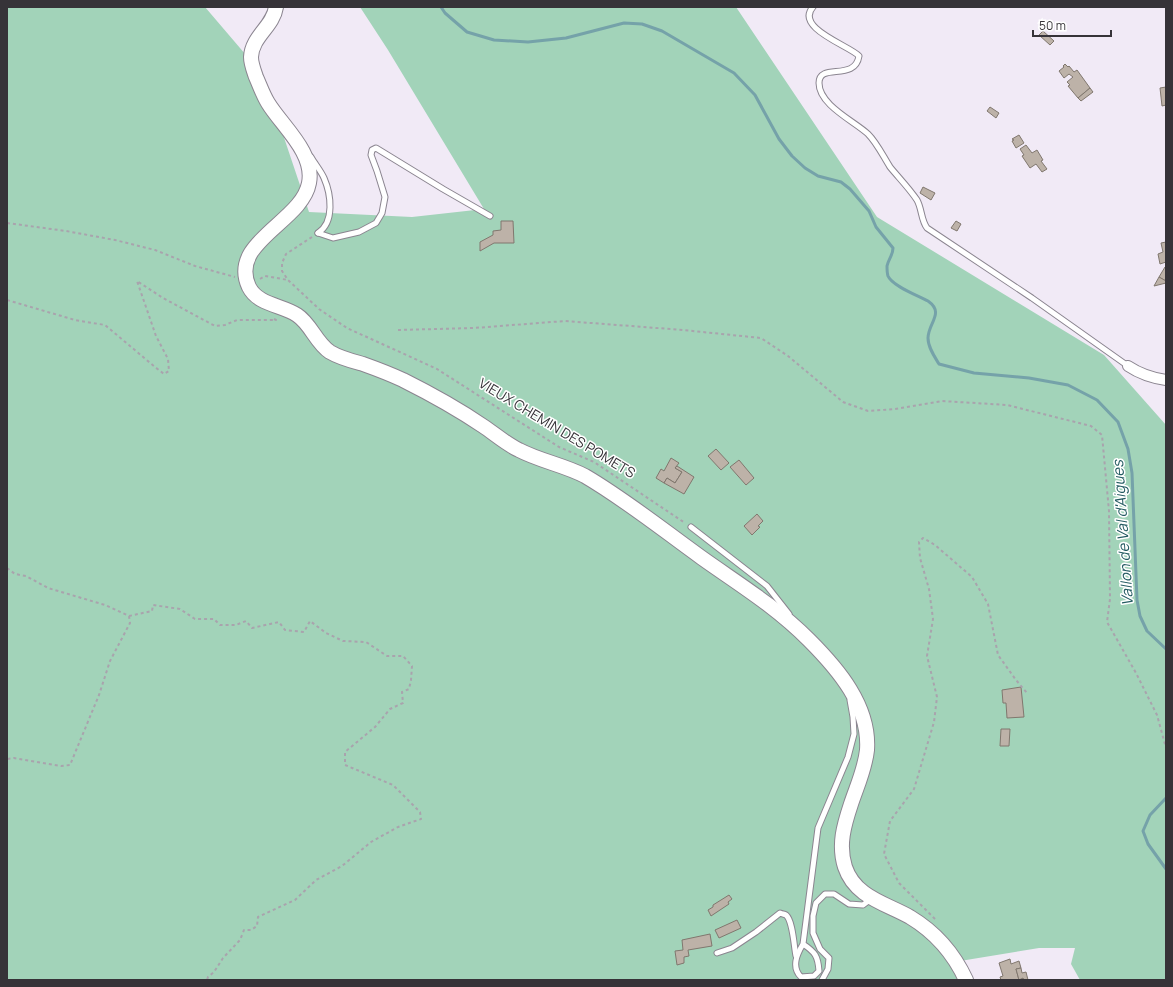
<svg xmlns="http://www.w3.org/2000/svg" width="1173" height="987" font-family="Manrope,sans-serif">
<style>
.green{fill:#a2d3b9}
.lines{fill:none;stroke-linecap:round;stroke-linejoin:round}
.stream{stroke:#75a2a9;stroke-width:3}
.building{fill:#bdb2a8;stroke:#80776e}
.lane-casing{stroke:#8b8590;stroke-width:7}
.street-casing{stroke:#8b8590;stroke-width:12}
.secondary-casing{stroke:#8b8590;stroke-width:16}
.path{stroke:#a9a3ad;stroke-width:2;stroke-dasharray:3 3;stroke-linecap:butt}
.lane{stroke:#fff;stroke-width:5}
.street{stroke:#fff;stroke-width:10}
.secondary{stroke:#fff;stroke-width:14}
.labels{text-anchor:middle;stroke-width:3;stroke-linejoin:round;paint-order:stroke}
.street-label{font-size:14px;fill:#363338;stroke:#fff}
.water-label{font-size:15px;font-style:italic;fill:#245b62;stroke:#fff}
</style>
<rect width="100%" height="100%" fill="#f1eaf6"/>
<!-- green -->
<path class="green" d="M7,7H205L263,75L309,212L412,217L484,209L388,50L360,7H736L877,217L1104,355L1166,425V980H1080L1071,964L1075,948H1039L954,962L963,980H7Z"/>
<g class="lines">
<!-- stream -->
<g class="stream">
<path d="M441,7L445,13L467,32L494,40L528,42L566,38L624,23L642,24L662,31L734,73L755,95L779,139L792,156L805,168L818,176L841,182L850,189L869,211L876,227L893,248C893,255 888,260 887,266C887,269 887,273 888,276C892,286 919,296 928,301C945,313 928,323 928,338C928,347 934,356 939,364L974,373L1029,378L1068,385L1097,400L1118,422L1128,449L1132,473L1137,600L1140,616L1147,631L1166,649"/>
<path d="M1166,798L1150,815L1143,831L1148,844L1166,869"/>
</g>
</g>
<!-- building -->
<g class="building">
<path d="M1043,31L1054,41L1050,45L1039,35Z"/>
<path d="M1065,64L1068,67L1069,66L1074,72L1077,70L1090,88L1078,98L1068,86L1070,85L1067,82L1073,77L1069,74L1064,78L1059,71L1064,67L1063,66Z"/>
<path d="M1166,87V105L1162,106L1160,88Z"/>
<path d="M1090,88L1093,92L1081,101L1078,98Z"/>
<path d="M990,107L999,113L996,118L987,111Z"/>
<path d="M1019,135L1024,143L1016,148L1012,141L1014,140L1012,139Z"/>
<path d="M1026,145L1032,153L1037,150L1043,160L1041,161L1047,169L1042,172L1036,164L1030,168L1022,156L1024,155L1020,149Z"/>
<path d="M923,187L935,193L931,200L920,193Z"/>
<path d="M501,221H513L514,243H494L480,251V242L493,235V231L501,230Z"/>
<path d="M956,221L961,224L957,231L951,228Z"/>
<path d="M1166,242V262L1160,264L1158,254L1163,252L1161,243Z"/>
<path d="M1165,267L1166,268V281L1159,277Z"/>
<path d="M1159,277L1166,281V283L1154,286Z"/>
<path d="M716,449L729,463L721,470L708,456Z"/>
<path d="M671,458L679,463L675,468L682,472L675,483L667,478L664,483L656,478L661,469L664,471Z"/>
<path d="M739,460L754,478L746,485L730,467Z"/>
<path d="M677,466L694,477L684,494L664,483L667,478L675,483L682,472L675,468Z"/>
<path d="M757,514L763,521L758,526L760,527L752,535L744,526Z"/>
<path d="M1021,687L1024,717L1007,718L1006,703H1003L1002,690Z"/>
<path d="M1001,729H1010L1009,746H1000Z"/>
<path d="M729,895L732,899L728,902L729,904L711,916L708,910L713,907V905Z"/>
<path d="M737,920L741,928L719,938L715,930Z"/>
<path d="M710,934L712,946L688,950L689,956L684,957V963L677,965L675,951L683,950L682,940Z"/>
<path d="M1010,959L1011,964L1019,961L1021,968L1016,969L1019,980L1023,978L1024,980H1001L1000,977L1003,976L999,963Z"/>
<path d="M1021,968L1022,973L1026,972L1028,980H1024L1023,978L1019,980L1016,969Z"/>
</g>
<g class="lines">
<!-- lane casing -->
<g class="lane-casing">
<g id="lane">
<path d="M813,7C794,28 850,46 859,56C855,82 819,62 819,83C819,105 854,121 868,134C877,143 883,156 890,167C899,178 909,188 917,200C922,209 921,220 927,228L1032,298L1128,366"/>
<path d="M311,157C315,164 321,171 324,178C331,194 335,222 318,233"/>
<path d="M318,233L333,238L359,232L376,223L382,213L385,197L377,171L371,155L372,150L376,148L443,189L490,216"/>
<path d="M691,527L767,586L789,614"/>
<path d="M803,944C815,952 818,956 819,971L814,976L801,977C791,967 797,954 803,944L818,828L848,757L854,734L853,717L850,700"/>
<path d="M717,953L732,948L756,932L780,913C782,914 784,914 786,915C793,921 794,947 796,956"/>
<path d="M822,980L828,969L829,958L820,949L813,933V916L816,903L825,894H834L849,904L863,905L871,899"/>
</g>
</g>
<!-- street casing -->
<g class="street-casing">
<path id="street" d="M1128,366C1140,374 1152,378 1166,380"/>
</g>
<!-- secondary casing -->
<g class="secondary-casing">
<path id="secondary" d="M276,7C273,27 252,36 251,57C251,64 254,71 256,77C260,86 263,95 268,103C282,126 315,153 309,183C302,222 228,242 249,287C258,305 282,305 297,315C311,324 316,343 330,352C340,358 352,361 363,364C377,369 390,374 403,380C431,394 458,409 483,426C495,434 506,444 519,450C540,461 564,465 585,476C626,500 663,530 702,558C740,585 775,606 809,640C838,669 870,706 867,750C865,769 857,786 851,804C844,825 838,845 845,867C855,897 885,903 910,917C935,932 954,954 966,980"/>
</g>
<!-- path -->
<g class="path">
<path d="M7,65V74"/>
<path d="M7,223L66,231L115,240L155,250L195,266L235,277"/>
<path d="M312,237L286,254L282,263V271L288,280L319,309L347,328L437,369L559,447L594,462L685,523"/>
<path d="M260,279L265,276L288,280"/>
<path d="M7,300L75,320L105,325L155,367L164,374L169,371L168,359L156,336L137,281L163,298L215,326L225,325L237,320H276L274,319"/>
<path d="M398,330L474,328L565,321L683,330L761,338L788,356L843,402L868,411L895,409L942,401L1007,405L1091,426L1102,435L1109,511L1110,599L1107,622L1136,673L1157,715L1166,748"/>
<path d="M7,568L15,574L26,576L48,588L105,605L129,616L130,623L110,661L99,695L70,765L61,766L14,758L7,759"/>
<path d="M129,616L152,611L153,605L180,609L195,619H214L220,625H236L246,621L252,628L279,622L285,630L304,632L310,621L326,633L343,641L366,642L387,656H403L412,666L411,680L409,689L402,692L403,703L390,709L375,727L345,752V765L393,785L420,812L421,819L398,827L371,842L342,866L316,880L295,900L258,917L257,926L251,930H244L240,940L223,958L214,972L208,977L207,980"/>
<path d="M935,919L899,883L884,854L890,821L914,789L934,722L937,697L927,656L933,619L929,589L920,558L919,542L923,538L935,545L972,577L988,604L998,655L1016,680L1027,693"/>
</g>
<!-- lane -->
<use href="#lane" class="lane"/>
<!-- street -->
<use href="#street" class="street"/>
<!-- secondary -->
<use href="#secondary" class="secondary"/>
</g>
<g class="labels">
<!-- street labels -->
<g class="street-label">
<text transform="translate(557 428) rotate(31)" y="5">VIEUX CHEMIN DES POMETS</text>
</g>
<!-- water labels -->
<g class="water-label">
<text transform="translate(1123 533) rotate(-94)" y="5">Vallon de Val d'Aigues</text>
</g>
</g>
<!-- border -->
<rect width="1173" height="987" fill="none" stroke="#363338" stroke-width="16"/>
<!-- scale -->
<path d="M1033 30v6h78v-6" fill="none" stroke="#363338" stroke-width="2"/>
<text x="1039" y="30" font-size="12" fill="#363338" stroke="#ffffff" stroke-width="3" paint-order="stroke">50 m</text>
</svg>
